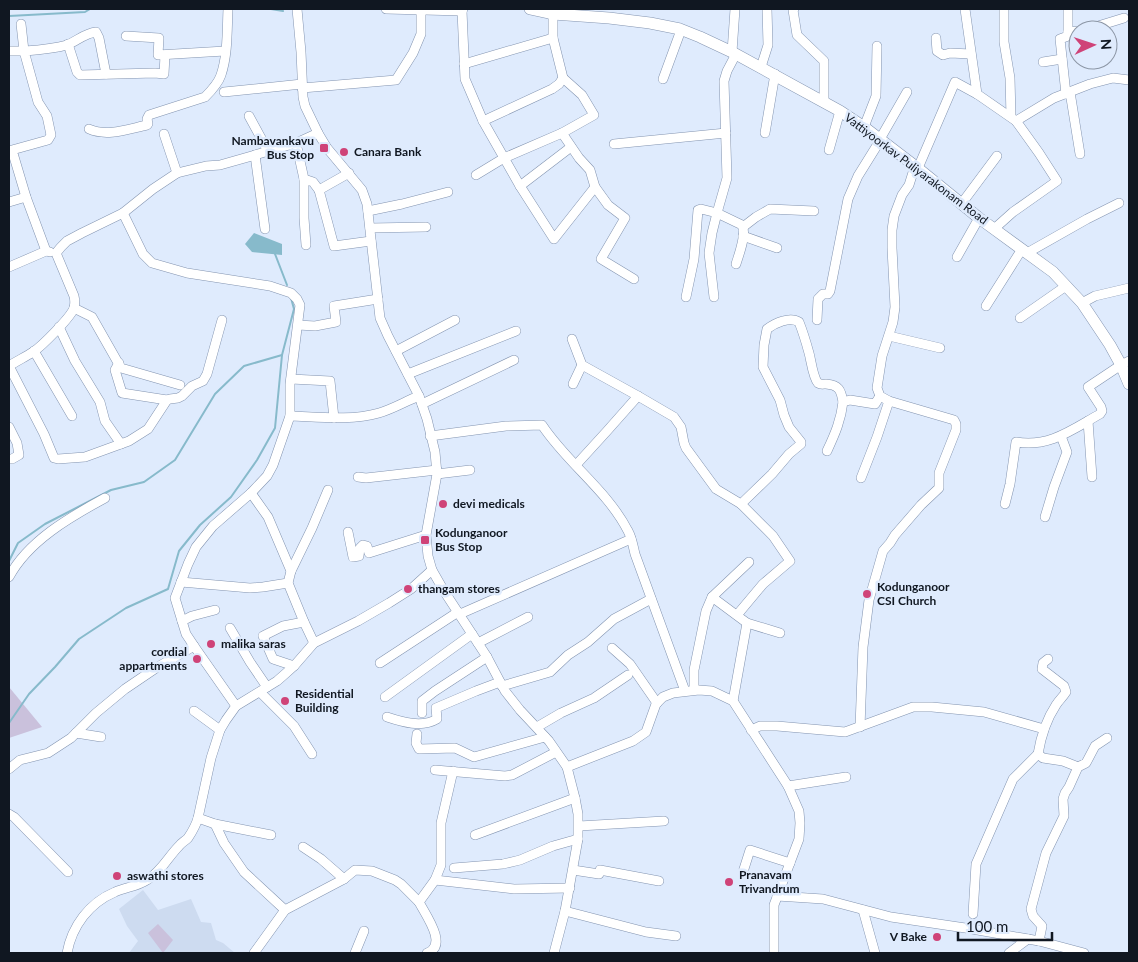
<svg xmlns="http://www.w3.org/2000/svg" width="1138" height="962" font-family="Lato,sans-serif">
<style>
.built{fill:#cddbf0}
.green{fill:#cac1dc}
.water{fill:#87bacb}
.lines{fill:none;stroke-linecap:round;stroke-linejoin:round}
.stream{stroke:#87bacb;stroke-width:2}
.minor-casing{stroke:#8394b0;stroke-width:10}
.major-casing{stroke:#8394b0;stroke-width:12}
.minor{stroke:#fff;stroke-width:9}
.major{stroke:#fff;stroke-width:11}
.poi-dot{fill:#cf4378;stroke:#dfebfd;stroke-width:2}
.labels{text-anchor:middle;stroke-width:5;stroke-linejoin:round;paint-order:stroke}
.poi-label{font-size:12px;font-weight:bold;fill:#101721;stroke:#dfebfd;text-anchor:start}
.street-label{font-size:12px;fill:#101721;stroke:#dfebfd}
</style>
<rect width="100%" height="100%" fill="#dfebfd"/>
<!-- built -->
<path class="built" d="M143,890L158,910L191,899L201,922L211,923L216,940L223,943L235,953H129L138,941L127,926L119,909Z"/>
<!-- green -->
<g class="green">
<path d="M9,687L42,727L9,738Z"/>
<path d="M158,924L173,940L163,953L148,933Z"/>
</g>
<!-- water -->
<path class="water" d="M254,233L282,244V255L252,252L245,244Z"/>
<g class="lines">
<!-- stream -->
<g class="stream">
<path d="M271,9L283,11"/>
<path d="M9,16L85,12L90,9"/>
<path d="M275,254L287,285"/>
<path d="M9,561L18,543L45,524L111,490L144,482L175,460L215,394L244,366L282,355"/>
<path d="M9,723L29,694L55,667L79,639L126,608L168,589L179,551L200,525L231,497L257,460L275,428L282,355L294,309L291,298"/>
</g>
<!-- minor casing -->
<g class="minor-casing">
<g id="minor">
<path d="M386,9L462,11L463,9"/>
<path d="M794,9L793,10L797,35L824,61V102"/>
<path d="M965,9L977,94L1016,121"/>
<path d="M1004,9V42L1010,78L1011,117"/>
<path d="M462,11L465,79L483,121L520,186L554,239L595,187"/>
<path d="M1085,30L1124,18"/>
<path d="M1068,32L1078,31"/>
<path d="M126,36L159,38L158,55L225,51"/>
<path d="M936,38L937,51L943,55L950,53L971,54"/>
<path d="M68,44L77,72L80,75L155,73L164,74L165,55"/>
<path d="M9,51H24L21,24"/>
<path d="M732,52L735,9"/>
<path d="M1043,62L1062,59"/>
<path d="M464,64L553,38"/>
<path d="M761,67L768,45L767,9"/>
<path d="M663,79L681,30"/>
<path d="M302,88L396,80L413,53L421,34V9"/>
<path d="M224,92L302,84"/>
<path d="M1070,92L1080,154"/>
<path d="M1066,94L1060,39L1068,36V9"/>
<path d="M249,116L268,151"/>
<path d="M483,121L552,89L559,84L563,78"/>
<path d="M864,127L876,96L877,46"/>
<path d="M89,129C107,137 128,129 147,125L148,124L147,119L149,115L205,97C211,91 218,84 221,75C228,54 227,30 228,9"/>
<path d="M318,133L327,148L362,190L367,204L380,318L388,336L419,396L427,419L435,452L437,474L426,535L428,556L432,570L444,591L487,657L505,691L520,710L549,741L567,767L575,798L578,814V839L565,911L554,953"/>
<path d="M562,133L579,158L590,170L595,187L608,205L625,218L601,259L634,279"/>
<path d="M765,133L775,74"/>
<path d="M164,134L177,173"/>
<path d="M880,139L907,92"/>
<path d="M296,143L304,179L313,182L319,190L334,246L371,241"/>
<path d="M614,144L726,133"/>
<path d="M829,150L840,111"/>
<path d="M255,155L265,229"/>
<path d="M918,168L955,82L977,94"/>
<path d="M476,175L504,158L562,133L594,115L582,95L563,78L553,38V14"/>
<path d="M304,179V218L306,245"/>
<path d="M520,186L571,147"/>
<path d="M319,190L349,173"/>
<path d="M9,202L26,197"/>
<path d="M962,203L997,156"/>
<path d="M368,211L402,204L448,192"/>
<path d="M123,213L143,254L152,263L187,273L270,286L291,293L297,299L300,305L290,384V416L273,465L267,476L251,493L213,526L196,547L188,564L175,598L182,621"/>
<path d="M743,227L756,217L770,209L814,211"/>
<path d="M370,228L426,227"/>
<path d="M994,229L1013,212L1057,181L1039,153L1016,121L1054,98L1090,84L1113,78L1129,80"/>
<path d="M743,236L777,248"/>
<path d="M46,251L26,197L12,150L48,140L51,135L47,116L38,102L24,51C38,50 53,49 67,45C77,41 85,33 96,32L99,38L106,74"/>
<path d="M1027,253L1087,219L1119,203"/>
<path d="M957,257L979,218"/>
<path d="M9,267L46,251L50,252"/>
<path d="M686,297L694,259L698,210L701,209L717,213L727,178L724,81L727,71L736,54"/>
<path d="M714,297L709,253L712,233L717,213L742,225C747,234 739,254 736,264"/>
<path d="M1082,303L1095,296L1129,288"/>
<path d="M986,306L1022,249"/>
<path d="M74,308L92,317L121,368L180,385"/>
<path d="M1020,318L1066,286"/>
<path d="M817,320L818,299L823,294H828L830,291L848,199L858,176L881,139"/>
<path d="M298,325L315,326L336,322L334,306L378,299"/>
<path d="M59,327L75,361L100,402L105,421L121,444"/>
<path d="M889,336L940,348"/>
<path d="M572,339L582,365L638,396L674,417L681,427L684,443L686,448L716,489L741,504L772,474L789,454L801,444V442L789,427L784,415L780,400L763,367L764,345L767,329C775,323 790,316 799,322C803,332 806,342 809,353C811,360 813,378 818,383C821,385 823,384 826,384C839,385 841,390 843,402"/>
<path d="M34,351L72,416"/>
<path d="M396,351L455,320"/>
<path d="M119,363L115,370L122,393L167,400"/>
<path d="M9,366C17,361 25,357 33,352C42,346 71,317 74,308C75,304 75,300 74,296L56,253L61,247L67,241L82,233L123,213L153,189L177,173L206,166L220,165L255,155L296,143L318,133L305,106L303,97L301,52L297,9"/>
<path d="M9,366L44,434L54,458L58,459L85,457L129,441L148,429L167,400L170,399L178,398L182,396L192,386L203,381L207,374L222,320"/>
<path d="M408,374L516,331"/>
<path d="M291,379L330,381L334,418"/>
<path d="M573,384L582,365"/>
<path d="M422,404L514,360"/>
<path d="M290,416C319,417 351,421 379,413C393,409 406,401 419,396"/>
<path d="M1088,421L1092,477"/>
<path d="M9,427L17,443L19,455L12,459H9"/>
<path d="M430,436L506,426L542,425C567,463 607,490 628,531C632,538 633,546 635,554L685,691"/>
<path d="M827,451C835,434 841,420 843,402L850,400L875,404L880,396"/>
<path d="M576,465L607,431L638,396"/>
<path d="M437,474L470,470"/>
<path d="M358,477L366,478L437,470"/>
<path d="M861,478L877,437L889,401"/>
<path d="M251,493L268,517L291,571L288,583L304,622L314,643"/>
<path d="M1005,504L1010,484L1016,442C1049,448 1073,429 1100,414L1102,411L1101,407L1088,387L1121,365L1129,361"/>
<path d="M1045,517L1054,487L1067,452L1061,436"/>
<path d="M348,532L353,557L359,556L360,548L363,545L367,546L369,553L426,535"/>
<path d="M749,562L712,597L747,623L780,633"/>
<path d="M291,571L312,528L328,490"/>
<path d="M9,577C28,541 70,517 105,498"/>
<path d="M181,582L250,588L263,587L288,583"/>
<path d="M215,610L192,616L182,621L186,634L194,646L236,706"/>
<path d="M460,614L631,539"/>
<path d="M737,615L763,584L790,561L773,536L741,504"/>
<path d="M230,628L250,662L267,687"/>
<path d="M478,643L528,617"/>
<path d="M612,648L630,664L657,703"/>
<path d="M1048,659L1043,663L1042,669L1064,686L1066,692C1063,697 1059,700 1056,705C1046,720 1041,736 1038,754L1043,758L1063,761L1078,767"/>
<path d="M380,663L458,612"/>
<path d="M294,666L273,659L263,636L283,626L304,622"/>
<path d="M502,686L550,672L568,655L588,642L614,619L651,599"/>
<path d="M694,690V670L706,611L712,597"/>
<path d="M260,692L294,726L312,754"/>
<path d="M385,697L472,634"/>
<path d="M733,701L788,786L799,811L800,823L799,839L774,905V953"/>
<path d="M194,711L220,730"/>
<path d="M422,713V701L435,691L487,657"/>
<path d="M387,717C402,722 422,728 437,719L436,708L476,691L500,682"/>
<path d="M537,727L561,713L594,698L628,675"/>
<path d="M860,727L863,647L869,600L883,551L890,543L895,535L921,505L939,488V473L956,430V424L954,420L889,401L880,396L877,388L882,356L893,322L895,307L892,248V230L894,216L902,195L909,185L915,166"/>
<path d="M751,730L760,726H777L845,732L913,707H932L984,712L1044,729"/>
<path d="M76,733L101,737"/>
<path d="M417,734L416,743L419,749L455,748L474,757L545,737"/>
<path d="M567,767L633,741L646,732L656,704L663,697L673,693L699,690L712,691L733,701L747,623"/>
<path d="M9,769L20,760L48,753L71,738L96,713L125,689L156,668L194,646"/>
<path d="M435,770L505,776L512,775L556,752"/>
<path d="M788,786L846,777"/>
<path d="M9,814L14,817L68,872"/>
<path d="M198,818L215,824L271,835"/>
<path d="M215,824L224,843L244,872L285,910L254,953"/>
<path d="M579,826L664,821"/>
<path d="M475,835L575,798"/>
<path d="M303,847L321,859L344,879"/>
<path d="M454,868L503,864L520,860L553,846L578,839"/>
<path d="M573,870L599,874L600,870L659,881"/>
<path d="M743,872L750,850L790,863"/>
<path d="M435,880L514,889L570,888"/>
<path d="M777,896L823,899L891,917L972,929L1028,939"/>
<path d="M285,910L344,879L355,870L372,871L395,880L401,884L419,902"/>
<path d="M863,910L875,953"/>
<path d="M565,911L646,932L676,936"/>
<path d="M973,914L976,864L1013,779L1038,754"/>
<path d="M1039,941L1042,926L1033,916L1031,909L1046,853L1064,816L1063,799L1065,793L1069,787L1078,767L1086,763L1095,746L1107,738"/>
<path d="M67,953C72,926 89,903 115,892C126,887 136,887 147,880C161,872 168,857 179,846C181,843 185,841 188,838C192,832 196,825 198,818L211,758L220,730L226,720L236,706L277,681L285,674L294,666L314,643L358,621L389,603L411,589L432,570"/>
<path d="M355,953L364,931"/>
<path d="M427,953C449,946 425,914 419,902L435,880L441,865V823L453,771"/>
<path d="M1009,953L1028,939L1039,941L1084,953"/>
</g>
</g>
<!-- major casing -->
<g class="major-casing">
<path id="major" d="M530,9L553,14L609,18L650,23L680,29L700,37L732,52L840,111L864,127L915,166L979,218L1053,272L1082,303L1110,345L1121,365L1129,384"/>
</g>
<!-- minor -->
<use href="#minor" class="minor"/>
<!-- major -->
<use href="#major" class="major"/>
</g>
<!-- markers -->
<g class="poi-dot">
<rect x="319" y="143" width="10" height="10" rx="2.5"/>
<circle cx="344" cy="152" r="5"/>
<circle cx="443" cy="504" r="5"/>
<rect x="420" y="535" width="10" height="10" rx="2.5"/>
<circle cx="408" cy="589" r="5"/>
<circle cx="867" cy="594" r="5"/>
<circle cx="211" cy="644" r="5"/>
<circle cx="197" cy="659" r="5"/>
<circle cx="285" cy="701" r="5"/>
<circle cx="117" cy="876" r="5"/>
<circle cx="729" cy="882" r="5"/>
<circle cx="937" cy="937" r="5"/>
</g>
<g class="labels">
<!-- poi labels -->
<g class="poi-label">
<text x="314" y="145" text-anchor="end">Nambavankavu<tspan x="314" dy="14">Bus Stop</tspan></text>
<text x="354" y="156">Canara Bank</text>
<text x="453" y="508">devi medicals</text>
<text x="435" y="537">Kodunganoor<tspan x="435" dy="14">Bus Stop</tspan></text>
<text x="877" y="591">Kodunganoor<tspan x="877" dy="14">CSI Church</tspan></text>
<text x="418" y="593">thangam stores</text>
<text x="221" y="648">malika saras</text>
<text x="187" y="656" text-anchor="end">cordial<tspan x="187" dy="14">appartments</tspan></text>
<text x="295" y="698">Residential<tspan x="295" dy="14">Building</tspan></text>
<text x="739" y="879">Pranavam<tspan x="739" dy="14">Trivandrum</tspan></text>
<text x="127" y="880">aswathi stores</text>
<text x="927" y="941" text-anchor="end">V Bake</text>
</g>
<!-- street labels -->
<g class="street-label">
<text transform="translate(916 169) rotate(37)" y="4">Vattiyoorkav Puliyarakonam Road</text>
</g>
</g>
<!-- border -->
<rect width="1138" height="962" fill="none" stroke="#101721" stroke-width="20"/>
<!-- north arrow -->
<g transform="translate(1093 45) rotate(87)"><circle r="24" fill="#dfebfd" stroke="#8c96a5"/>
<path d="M0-4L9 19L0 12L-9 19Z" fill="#cf4378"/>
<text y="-8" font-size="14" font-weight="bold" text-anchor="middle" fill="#101721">N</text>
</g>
<!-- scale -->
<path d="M958 932v8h94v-8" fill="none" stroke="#101721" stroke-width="2.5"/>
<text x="966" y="932" font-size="15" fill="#101721" stroke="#dfebfd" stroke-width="4" paint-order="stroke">100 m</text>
</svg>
